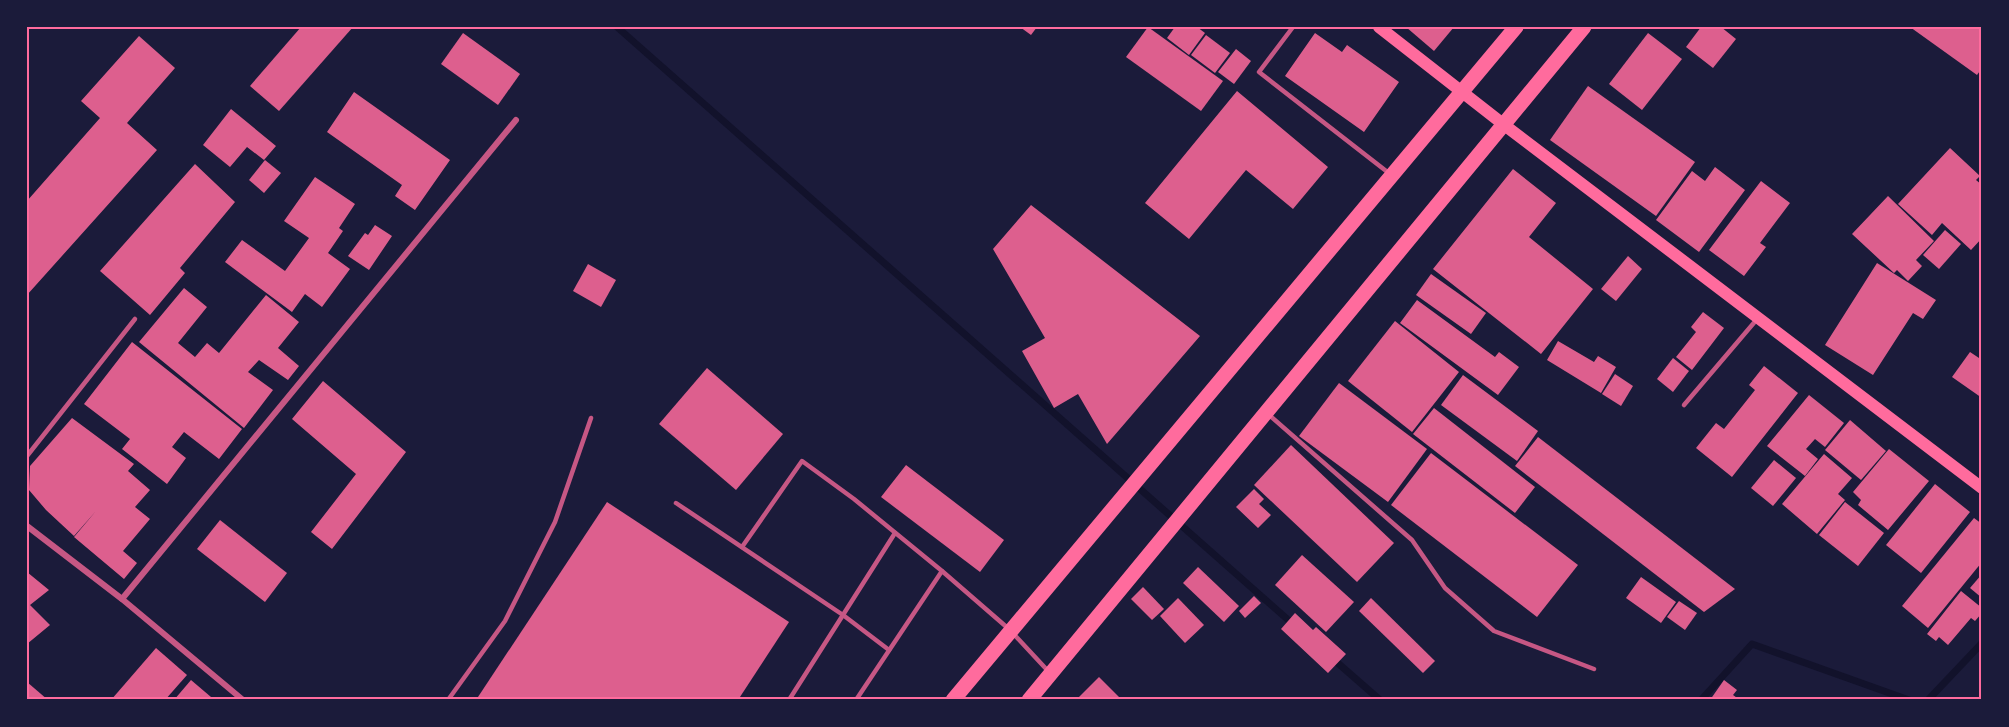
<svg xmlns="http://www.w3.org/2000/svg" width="2009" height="727" font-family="Poppins,sans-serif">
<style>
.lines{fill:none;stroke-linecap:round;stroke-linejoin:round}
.stream{stroke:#12122b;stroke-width:7}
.building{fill:#dd5f8e}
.service{stroke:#c65784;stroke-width:4.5}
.minor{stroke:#c65784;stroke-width:6}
.secondary{stroke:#ff6b9d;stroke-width:12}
.primary{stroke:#ff6b9d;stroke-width:15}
.neatline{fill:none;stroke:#ff6b9d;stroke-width:2}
</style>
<rect width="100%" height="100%" fill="#1b1b3a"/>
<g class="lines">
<!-- stream -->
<g class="stream">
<path d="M617,27L1294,625"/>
<path d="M1332,658L1380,700"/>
<path d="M1701,700L1752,644L1909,700"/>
<path d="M1928,700L1982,643"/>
</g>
</g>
<!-- building -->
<g class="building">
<path d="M301,27H353L279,111L250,86Z"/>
<path d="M1020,27H1037L1031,35Z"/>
<path d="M1148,27L1223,81L1201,111L1126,57Z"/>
<path d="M1175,27H1197L1205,33L1189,55L1167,38Z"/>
<path d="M1406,27H1454L1434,51Z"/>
<path d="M1701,27H1721L1736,39L1713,68L1686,47Z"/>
<path d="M1910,27H1982V68L1977,75Z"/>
<path d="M463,33L520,74L498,105L441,64Z"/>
<path d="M1315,33L1342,52L1347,45L1399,82L1364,132L1285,76Z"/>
<path d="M1648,33L1682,59L1642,110L1609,84Z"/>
<path d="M1206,35L1230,53L1215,73L1191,55Z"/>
<path d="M139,36L175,68L127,123L157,150L27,295V201L100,118L81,101Z"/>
<path d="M1236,49L1251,61L1234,84L1218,72Z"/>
<path d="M1588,86L1695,162L1656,216L1550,140Z"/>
<path d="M1237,91L1328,167L1293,209L1246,170L1189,239L1145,203Z"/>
<path d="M354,92L450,160L415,210L395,196L402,185L327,132Z"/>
<path d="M231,109L276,146L264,160L247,147L230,167L203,145Z"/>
<path d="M1950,148L1980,176L1976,180L1982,185V238L1971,250L1942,223L1932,235L1898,204Z"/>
<path d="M265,160L281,173L264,193L249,180Z"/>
<path d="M195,164L235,202L180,268L185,273L150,315L100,271Z"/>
<path d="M1715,167L1745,190L1699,252L1656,220L1692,171L1705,181Z"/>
<path d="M1513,169L1556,203L1529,237L1593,289L1541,354L1433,269Z"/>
<path d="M315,177L355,204L339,228L343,231L328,253L350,269L322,307L305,294L292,312L225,262L242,240L285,271L309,238L284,221Z"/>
<path d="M1761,181L1790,203L1760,243L1766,247L1744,276L1709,250Z"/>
<path d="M1888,196L1934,241L1916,260L1922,266L1908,281L1897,270L1894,273L1852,234Z"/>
<path d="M1031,205L1200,336L1107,444L1078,394L1054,408L1022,351L1045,338L993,249Z"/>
<path d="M375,225L392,236L369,270L348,256L365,233L368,235Z"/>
<path d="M1945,230L1961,244L1939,269L1923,255Z"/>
<path d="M1628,256L1642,269L1616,301L1601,289Z"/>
<path d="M1877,263L1936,300L1923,319L1913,313L1873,375L1825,345Z"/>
<path d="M588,264L616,280L601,307L573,291Z"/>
<path d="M1431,274L1486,313L1471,334L1416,295Z"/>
<path d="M184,288L207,307L178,343L195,357L207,343L219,353L266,295L299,322L278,348L299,366L288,380L259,360L248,372L273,390L244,428L139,342Z"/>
<path d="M1417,300L1495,357L1499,352L1519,367L1498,395L1400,323Z"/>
<path d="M1703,312L1724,328L1692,370L1676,357L1696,332L1691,327Z"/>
<path d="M1395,321L1459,372L1412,432L1348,381Z"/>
<path d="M1558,341L1594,362L1598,356L1616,367L1601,393L1547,360Z"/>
<path d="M132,342L242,429L219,459L184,432L172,447L186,458L167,484L122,449L130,439L84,404Z"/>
<path d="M1970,352L1982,360V398L1952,377Z"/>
<path d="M1673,358L1689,371L1673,392L1657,379Z"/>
<path d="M1764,366L1798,393L1732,477L1696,448L1716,423L1724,429L1755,390L1749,385Z"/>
<path d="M707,368L783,434L736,490L659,424Z"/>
<path d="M1615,374L1633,386L1621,406L1602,394Z"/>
<path d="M1463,375L1538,431L1517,461L1441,405Z"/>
<path d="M323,381L406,452L332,549L311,532L356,474L292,419Z"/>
<path d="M1339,383L1427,449L1388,502L1299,436Z"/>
<path d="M1809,395L1844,423L1825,447L1815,439L1806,449L1818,459L1805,476L1767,446Z"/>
<path d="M1434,408L1535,487L1515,513L1413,434Z"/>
<path d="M72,418L134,464L128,471L150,490L135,507L150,519L123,551L137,563L124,579L74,537L96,511L74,536L46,510L29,490L30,466Z"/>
<path d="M1850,420L1886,451L1861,480L1825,450Z"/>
<path d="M1538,437L1735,589L1704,612L1515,466Z"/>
<path d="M1291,445L1394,543L1357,582L1254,485Z"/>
<path d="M1889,449L1929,481L1888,530L1858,505L1861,500L1853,492Z"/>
<path d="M1431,453L1578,565L1537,617L1391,505Z"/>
<path d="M1824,454L1852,478L1838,494L1845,500L1817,534L1782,504Z"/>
<path d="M1774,460L1796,478L1773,506L1751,488Z"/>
<path d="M906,465L1004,540L980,572L881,497Z"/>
<path d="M1935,484L1970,512L1921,573L1886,545Z"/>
<path d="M1254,489L1264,499L1259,504L1271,515L1258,528L1236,507Z"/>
<path d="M607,502L789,622L738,700H476Z"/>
<path d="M1845,502L1884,533L1858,566L1819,535Z"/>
<path d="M1974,518L1982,524V562L1928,628L1902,606Z"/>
<path d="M220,520L287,573L265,602L197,549Z"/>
<path d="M1302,555L1354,602L1326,632L1275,585Z"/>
<path d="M1198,567L1239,606L1224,622L1183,583Z"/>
<path d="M27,572L49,590L30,605L50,625L27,644Z"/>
<path d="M1982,574V598L1970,588Z"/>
<path d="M1641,577L1676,602L1661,623L1626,598Z"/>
<path d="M1143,587L1164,609L1152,620L1131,599Z"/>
<path d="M1961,591L1982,608V613L1975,621L1971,618L1948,645L1939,637L1936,641L1927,634Z"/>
<path d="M1254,596L1261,603L1245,618L1239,611Z"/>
<path d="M1178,598L1204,625L1185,643L1160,616Z"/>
<path d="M1371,598L1435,661L1423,673L1359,611Z"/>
<path d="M1679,601L1697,613L1685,630L1667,617Z"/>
<path d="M1295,613L1313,630L1316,627L1346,654L1328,673L1281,629Z"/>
<path d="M156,648L187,675L165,700H111Z"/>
<path d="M1099,677L1122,700H1076Z"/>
<path d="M191,680L211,697L208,700H174Z"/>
<path d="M1724,680L1737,690L1733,695L1740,700H1710Z"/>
<path d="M27,682L48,700H27Z"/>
</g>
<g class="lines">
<!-- service -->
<g class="service">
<path d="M1293,27L1259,72L1390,174"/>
<path d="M1684,405L1758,318"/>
<path d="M1268,414L1412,540L1445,588L1494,631L1594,669"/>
<path d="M27,456L135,319"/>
<path d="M676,503L843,615L889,650"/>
<path d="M742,547L802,461L854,499L942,571L1010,630L1049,672"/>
<path d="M448,700L505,621L555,522L591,418"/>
<path d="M789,700L895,533"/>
<path d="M856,700L942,571"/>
</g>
<!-- minor -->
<g class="minor">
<path d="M27,526L122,599L243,700"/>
<path d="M122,599L516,120"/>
</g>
<!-- secondary -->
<path class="secondary" d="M1379,27L1503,124L1982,488"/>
<!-- primary -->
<g class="primary">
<path d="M953,700L1516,27"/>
<path d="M1029,700L1584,27"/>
</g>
</g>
<!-- border -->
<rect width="2009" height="727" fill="none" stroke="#1b1b3a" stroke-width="57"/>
<rect x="28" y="28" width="1952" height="670" class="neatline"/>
</svg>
